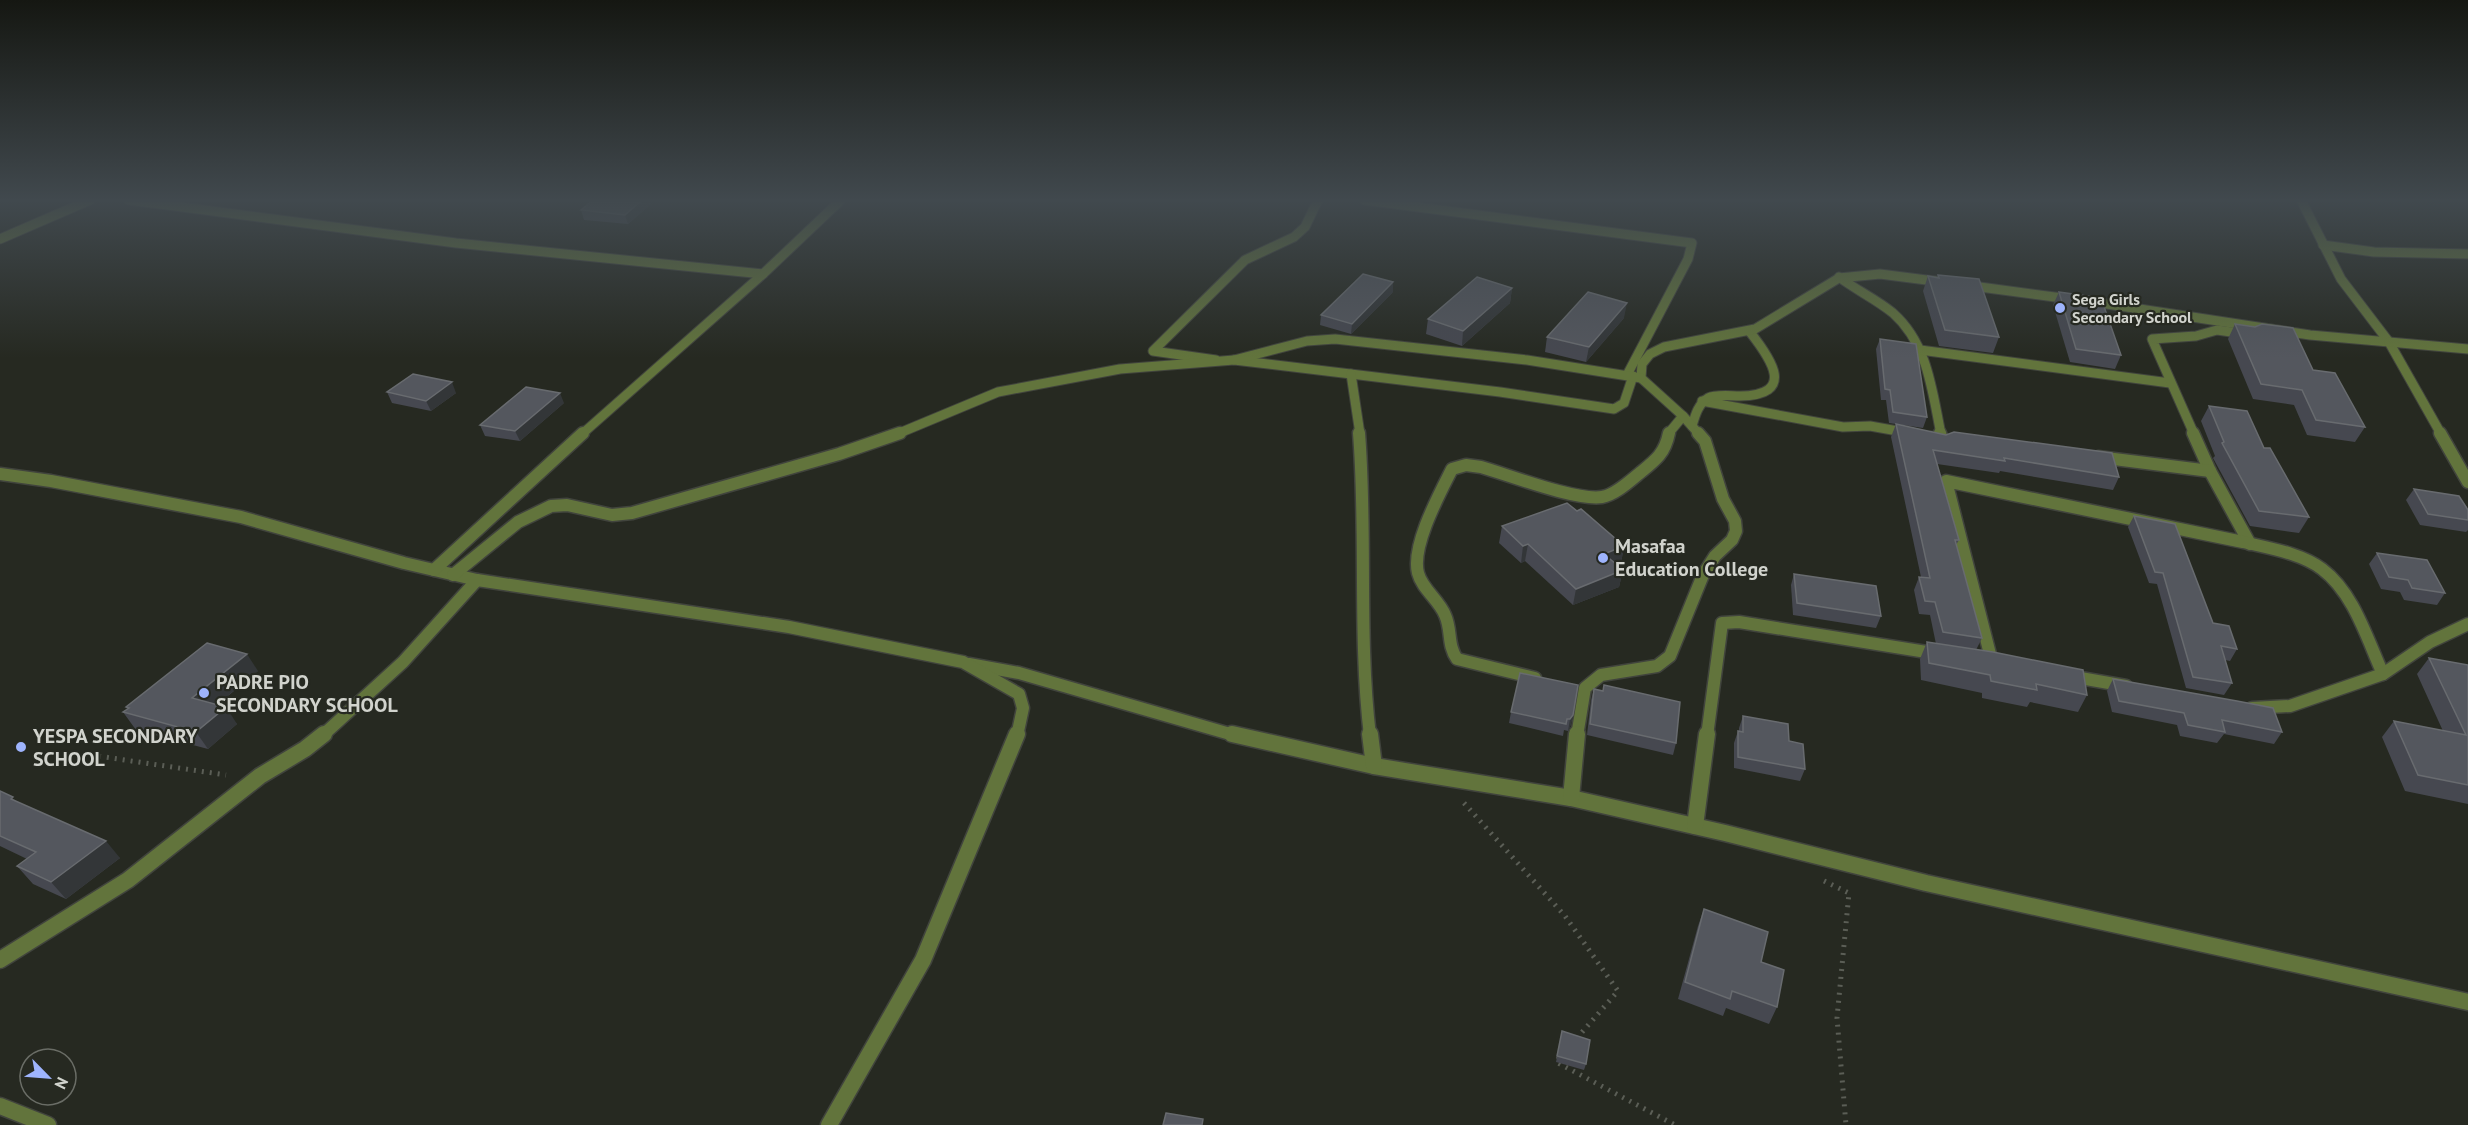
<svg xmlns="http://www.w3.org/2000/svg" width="2468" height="1125" font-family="'PT Sans',sans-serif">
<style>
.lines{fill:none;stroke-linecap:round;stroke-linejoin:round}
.service-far2-casing{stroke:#41443d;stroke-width:11}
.service-far1-casing{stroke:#41443d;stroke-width:15}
.service-casing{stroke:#41443d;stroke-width:19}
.minor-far2-casing{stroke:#41443d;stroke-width:11}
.minor-far1-casing{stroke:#41443d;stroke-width:15}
.minor-casing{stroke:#41443d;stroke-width:19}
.path{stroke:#5b5e56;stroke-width:5;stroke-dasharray:2 6;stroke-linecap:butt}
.service-far2{stroke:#62743c;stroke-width:9}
.service-far1{stroke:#62743c;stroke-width:12}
.service{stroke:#62743c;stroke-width:16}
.minor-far2{stroke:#62743c;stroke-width:9}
.minor-far1{stroke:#62743c;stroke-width:12}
.minor{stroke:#62743c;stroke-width:16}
.wall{fill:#464850}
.shaded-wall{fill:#333638}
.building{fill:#54575e;stroke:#686b6f;stroke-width:1.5}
.poi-dot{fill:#9eb4fd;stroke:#262921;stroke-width:2}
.labels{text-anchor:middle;stroke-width:4.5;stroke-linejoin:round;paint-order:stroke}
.far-poi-label{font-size:16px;font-weight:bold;fill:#d1d3cd;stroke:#262921;text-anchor:start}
.poi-label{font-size:20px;font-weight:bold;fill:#d1d3cd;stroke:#262921;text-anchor:start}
</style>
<rect width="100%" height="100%" fill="#262921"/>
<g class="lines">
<!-- service-far2 casing -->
<g class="service-far2-casing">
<g id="service-far2">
<path d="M2323,245L2374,252L2468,254"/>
<path d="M1839,277C1856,290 1876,299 1893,313C1928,344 1932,391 1941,434"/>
<path d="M1965,285L2070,299"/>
<path d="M2087,301L2310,335L2389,342"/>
<path d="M1920,350L2170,383"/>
<path d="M1216,360L1153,351L1245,260L1294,237L1305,227L1318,200"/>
<path d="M1234,360L1500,392L1614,409L1624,403L1633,376"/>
<path d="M1351,374L1360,434"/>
<path d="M1702,401L1843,427L1870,426L1909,433"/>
<path d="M1692,426C1695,416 1698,404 1708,398C1716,394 1730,396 1740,396C1796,395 1772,360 1750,332"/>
<path d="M1668,434L1683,416"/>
<path d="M1699,434L1683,416L1641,378L1642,364L1650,354L1664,347L1755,329L1839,278L1880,274L1942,282"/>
<path d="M2194,434L2152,339L2196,336L2217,330L2245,334"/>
</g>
</g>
<!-- service-far1 casing -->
<g class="service-far1-casing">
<g id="service-far1">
<path d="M1359,433C1367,533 1358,636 1370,736"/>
<path d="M2193,433L2210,471L2250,544"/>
<path d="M1932,438L1942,440L1940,433"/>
<path d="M2098,457L2210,471"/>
<path d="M1992,662L1946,481L2243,542C2268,548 2301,553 2322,569C2354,593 2367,639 2383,674"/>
<path d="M969,664L1019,673L1237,736"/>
<path d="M2069,676L2126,686"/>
<path d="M1535,678L1457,659C1447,645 1452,630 1445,615C1439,600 1422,589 1418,573C1411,546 1440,493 1452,469L1466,465L1481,467C1509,475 1576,501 1602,497C1615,495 1630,481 1641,472C1656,460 1665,453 1669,433"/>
<path d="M2252,708L2290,706L2383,674L2430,642L2468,624"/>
<path d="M1577,736L1585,688L1601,675L1657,666L1670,656L1703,575L1715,556L1732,540L1736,531L1735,521L1723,499L1705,441L1698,433"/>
<path d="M1707,736L1722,623L1739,622L1939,654"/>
</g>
</g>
<!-- service casing -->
<g class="service-casing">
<g id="service">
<path d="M1232,734L1374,766L1571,798L1725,833L1926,883L2468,1002"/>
<path d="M1370,734L1374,766"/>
<path d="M1571,798L1577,734"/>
<path d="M1695,826L1707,734"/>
</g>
</g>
<!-- minor-far2 casing -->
<g class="minor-far2-casing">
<g id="minor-far2">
<path d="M129,200L456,243L763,274"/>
<path d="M1364,200L1692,243L1688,259L1627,375"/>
<path d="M2301,200L2341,279L2389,342L2441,434"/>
<path d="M0,239L90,200"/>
<path d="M2389,342L2468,349"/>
<path d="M582,434L763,274L841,200"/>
<path d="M897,434L998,392L1120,369L1234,360L1307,341L1335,339L1527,360L1641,378"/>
</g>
</g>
<!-- minor-far1 casing -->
<g class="minor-far1-casing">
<g id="minor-far1">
<path d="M2440,433L2468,482"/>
<path d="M0,474L51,481L241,517L404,563L477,580L789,627L963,662L1019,694L1023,708L1017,736"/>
<path d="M434,570L583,433"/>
<path d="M453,575L518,522L551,506L567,505L612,515L632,513L839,454L900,433"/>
<path d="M322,736L403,662L477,580"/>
</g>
</g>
<!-- minor casing -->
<g class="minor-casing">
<g id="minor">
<path d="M0,960L128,880L260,776L305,749L324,734"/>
<path d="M0,1106L48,1125"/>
<path d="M829,1125L923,960L1017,734"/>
</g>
</g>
<!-- path -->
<g class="path">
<path d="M91,755L226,775"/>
<path d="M1464,803L1565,916L1618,991L1576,1039"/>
<path d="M1824,881L1849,893L1837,1018L1846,1125"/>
<path d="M1559,1058L1556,1062L1675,1125"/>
</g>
<!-- service-far2 -->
<use href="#service-far2" class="service-far2"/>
<!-- service-far1 -->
<use href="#service-far1" class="service-far1"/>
<!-- service -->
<use href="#service" class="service"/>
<!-- minor-far2 -->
<use href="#minor-far2" class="minor-far2"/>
<!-- minor-far1 -->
<use href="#minor-far1" class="minor-far1"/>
<!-- minor -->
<use href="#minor" class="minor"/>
</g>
<!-- wall -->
<g class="wall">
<path d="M593,200H650L651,204L628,224L584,220L581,210Z"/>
<path d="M1938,275L1999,337L1993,353L1939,346L1923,291L1928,276L1937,278Z"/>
<path d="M1512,288L1510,303L1462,346L1426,334L1428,319Z"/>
<path d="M1393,292L1351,334L1320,325L1321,315Z"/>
<path d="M2059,292L2121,355L2115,369L2070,362L2053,305Z"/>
<path d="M1624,318L1586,362L1545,352L1547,337Z"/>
<path d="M2235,324L2313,370L2365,427L2355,442L2307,435L2294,405L2253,399L2228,339Z"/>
<path d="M1880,339L1927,417L1923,428L1889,423L1886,400H1881L1876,349Z"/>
<path d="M387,392L456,393L431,411L392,403Z"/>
<path d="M564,403L520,441L485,436L480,425Z"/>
<path d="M2209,406L2264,448L2309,517L2299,533L2250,526L2213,458L2215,456L2201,421Z"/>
<path d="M1896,424L2119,477L2113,490L2000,471L1999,473L1937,464L1959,540L1956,545L1982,638L1976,650L2087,695L2078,712L2030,702L2027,707L1982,698V693L1921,680L1920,659L1927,642L1936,644L1930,615L1919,614L1914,590L1919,577H1921L1891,437Z"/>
<path d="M2414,489L2468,520V530L2466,532L2420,525L2406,500Z"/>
<path d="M1577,511L1624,546L1621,563L1616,564L1623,570L1619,587L1573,605L1525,561L1521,563L1499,543L1502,526Z"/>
<path d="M2134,516L2213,623L2237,649L2230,661L2225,660L2232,683L2224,695L2186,688L2157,584L2149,583L2128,527Z"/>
<path d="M2377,553L2445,593L2437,605L2404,600L2400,592L2381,589L2369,564Z"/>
<path d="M1794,574L1881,616L1876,628L1793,615L1791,585Z"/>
<path d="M2429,658L2468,665V804L2405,791L2382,737L2394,721L2443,731L2417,674Z"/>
<path d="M258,671L217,705L237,724L208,749L136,730L123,712L127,709L126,707Z"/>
<path d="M2113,679L2282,732L2274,744L2224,734L2217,743L2180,736L2177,725L2112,712L2107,691Z"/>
<path d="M1594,689L1676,743L1673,755L1587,735L1591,700Z"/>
<path d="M1511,712L1573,715L1570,727L1568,731L1564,730L1563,736L1509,723Z"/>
<path d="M1743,716L1789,741L1805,769L1800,781L1734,768V743L1738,731L1739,732V728Z"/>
<path d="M0,791L18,802L120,858L66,899L33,884L17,866L27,859L0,846Z"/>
<path d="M1704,909L1761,962L1777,1007L1769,1024L1726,1008L1723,1016L1678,999L1698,926Z"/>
<path d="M1562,1031L1586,1064L1584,1070L1556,1062Z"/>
</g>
<!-- shaded-wall -->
<g class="shaded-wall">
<path d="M642,200H650L651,204L628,224L625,215Z"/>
<path d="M1393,282V292L1351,334L1352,324Z"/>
<path d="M1512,288L1510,303L1462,346L1463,331Z"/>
<path d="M1627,303L1624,318L1586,362L1589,347Z"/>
<path d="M452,382L456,393L431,411L426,401Z"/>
<path d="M560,393L564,403L520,441L515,431Z"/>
<path d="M1528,544L1525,561L1521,563L1523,546Z"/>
<path d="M1624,546L1621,563L1600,570L1604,554Z"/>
<path d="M1623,570L1619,587L1573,605L1576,589Z"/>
<path d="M247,654L258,671L204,715L192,698Z"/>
<path d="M226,707L237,724L208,749L196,732Z"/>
<path d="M1573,715L1570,727L1568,731L1570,719Z"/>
<path d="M106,841L120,858L66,899L51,882Z"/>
</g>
<!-- building -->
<g class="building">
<path d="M593,200H642L625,215L581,210Z"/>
<path d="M1363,274L1393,282L1352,324L1321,315Z"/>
<path d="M1938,275L1979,279L1999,337L1945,330L1928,276L1939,278Z"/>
<path d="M1477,277L1512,288L1463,331L1428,319Z"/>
<path d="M1588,292L1627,303L1589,347L1547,337Z"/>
<path d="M2059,292L2101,298L2121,355L2076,349Z"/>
<path d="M2235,324L2255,327L2262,324L2293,328L2313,370L2335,373L2365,427L2316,420L2302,390L2261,384Z"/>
<path d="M1880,339L1916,344L1927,417L1893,412L1890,390L1885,389Z"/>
<path d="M413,374L452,382L426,401L387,392Z"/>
<path d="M526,387L560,393L515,431L480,425Z"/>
<path d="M2209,406L2247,411L2264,448H2270L2309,517L2259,511L2222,443L2224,442Z"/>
<path d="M1896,424L1946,435L1954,432L2112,453L2119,477L2004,458L2005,461L1933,450L1959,540H1955L1982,638L1943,632L1935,602L1925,601L1919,577L1930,578Z"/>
<path d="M2414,489L2459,496L2468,510V520L2428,514Z"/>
<path d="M1567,503L1577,511L1581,509L1624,546L1604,554L1623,570L1576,589L1528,544L1523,546L1502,526Z"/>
<path d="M2134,516L2175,524L2213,623L2229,626L2237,649L2221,646L2232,683L2193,677L2163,573L2155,572Z"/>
<path d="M2377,553L2427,560L2445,593L2412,588L2408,580L2389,577Z"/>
<path d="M1794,574L1876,586L1881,616L1797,603Z"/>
<path d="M1927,642L1993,652L2083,670L2087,695L2036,684L2037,690L1991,681L1990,675L1929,663Z"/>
<path d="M207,643L247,654L192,698L226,707L196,732L123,712L129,708L126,707Z"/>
<path d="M2429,658L2468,665V785L2418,775L2394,721L2466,735Z"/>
<path d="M1520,673L1578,685L1573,715L1570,719H1567L1566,724L1511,712Z"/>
<path d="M2113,679L2237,701L2273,708L2282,732L2222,720L2225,732L2188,725L2184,713L2119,701Z"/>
<path d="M1604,685L1680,702L1676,743L1590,724L1594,689L1603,691Z"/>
<path d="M1743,716L1788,724L1789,741L1803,744L1805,769L1738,757V731L1743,732Z"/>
<path d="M0,791L13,797L11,799L106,841L51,882L17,866L36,852L0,836Z"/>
<path d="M1704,909L1768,932L1761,962L1784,970L1777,1007L1732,991L1730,999L1685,982Z"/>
<path d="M1562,1031L1590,1040L1586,1064L1557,1056Z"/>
<path d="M1166,1113L1203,1119L1202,1125H1163Z"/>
</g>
<!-- sky -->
<linearGradient id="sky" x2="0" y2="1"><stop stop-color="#151712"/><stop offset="0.56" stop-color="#41494e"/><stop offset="1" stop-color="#41494e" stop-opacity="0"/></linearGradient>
<rect width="2468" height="358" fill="url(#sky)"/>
<!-- markers -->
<g class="poi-dot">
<circle cx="2060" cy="308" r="6"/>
<circle cx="1603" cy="558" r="6"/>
<circle cx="204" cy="693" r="6"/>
<circle cx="21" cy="747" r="6"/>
</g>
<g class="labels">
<!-- far-poi labels -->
<g class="far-poi-label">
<text x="2072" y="305">Sega Girls<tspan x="2072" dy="18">Secondary School</tspan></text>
</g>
<!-- poi labels -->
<g class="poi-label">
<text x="1615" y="553">Masafaa<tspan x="1615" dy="23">Education College</tspan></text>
<text x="216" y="689">PADRE PIO<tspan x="216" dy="23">SECONDARY SCHOOL</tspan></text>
<text x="33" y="743">YESPA SECONDARY<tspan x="33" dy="23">SCHOOL</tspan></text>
</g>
</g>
<!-- north arrow -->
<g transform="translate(48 1077) rotate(115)"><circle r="28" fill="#262921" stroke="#6a6d66" stroke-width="1.5"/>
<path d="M0-4.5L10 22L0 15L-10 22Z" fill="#9eb4fd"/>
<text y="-9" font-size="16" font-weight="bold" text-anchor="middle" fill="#d1d3cd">N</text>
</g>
</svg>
